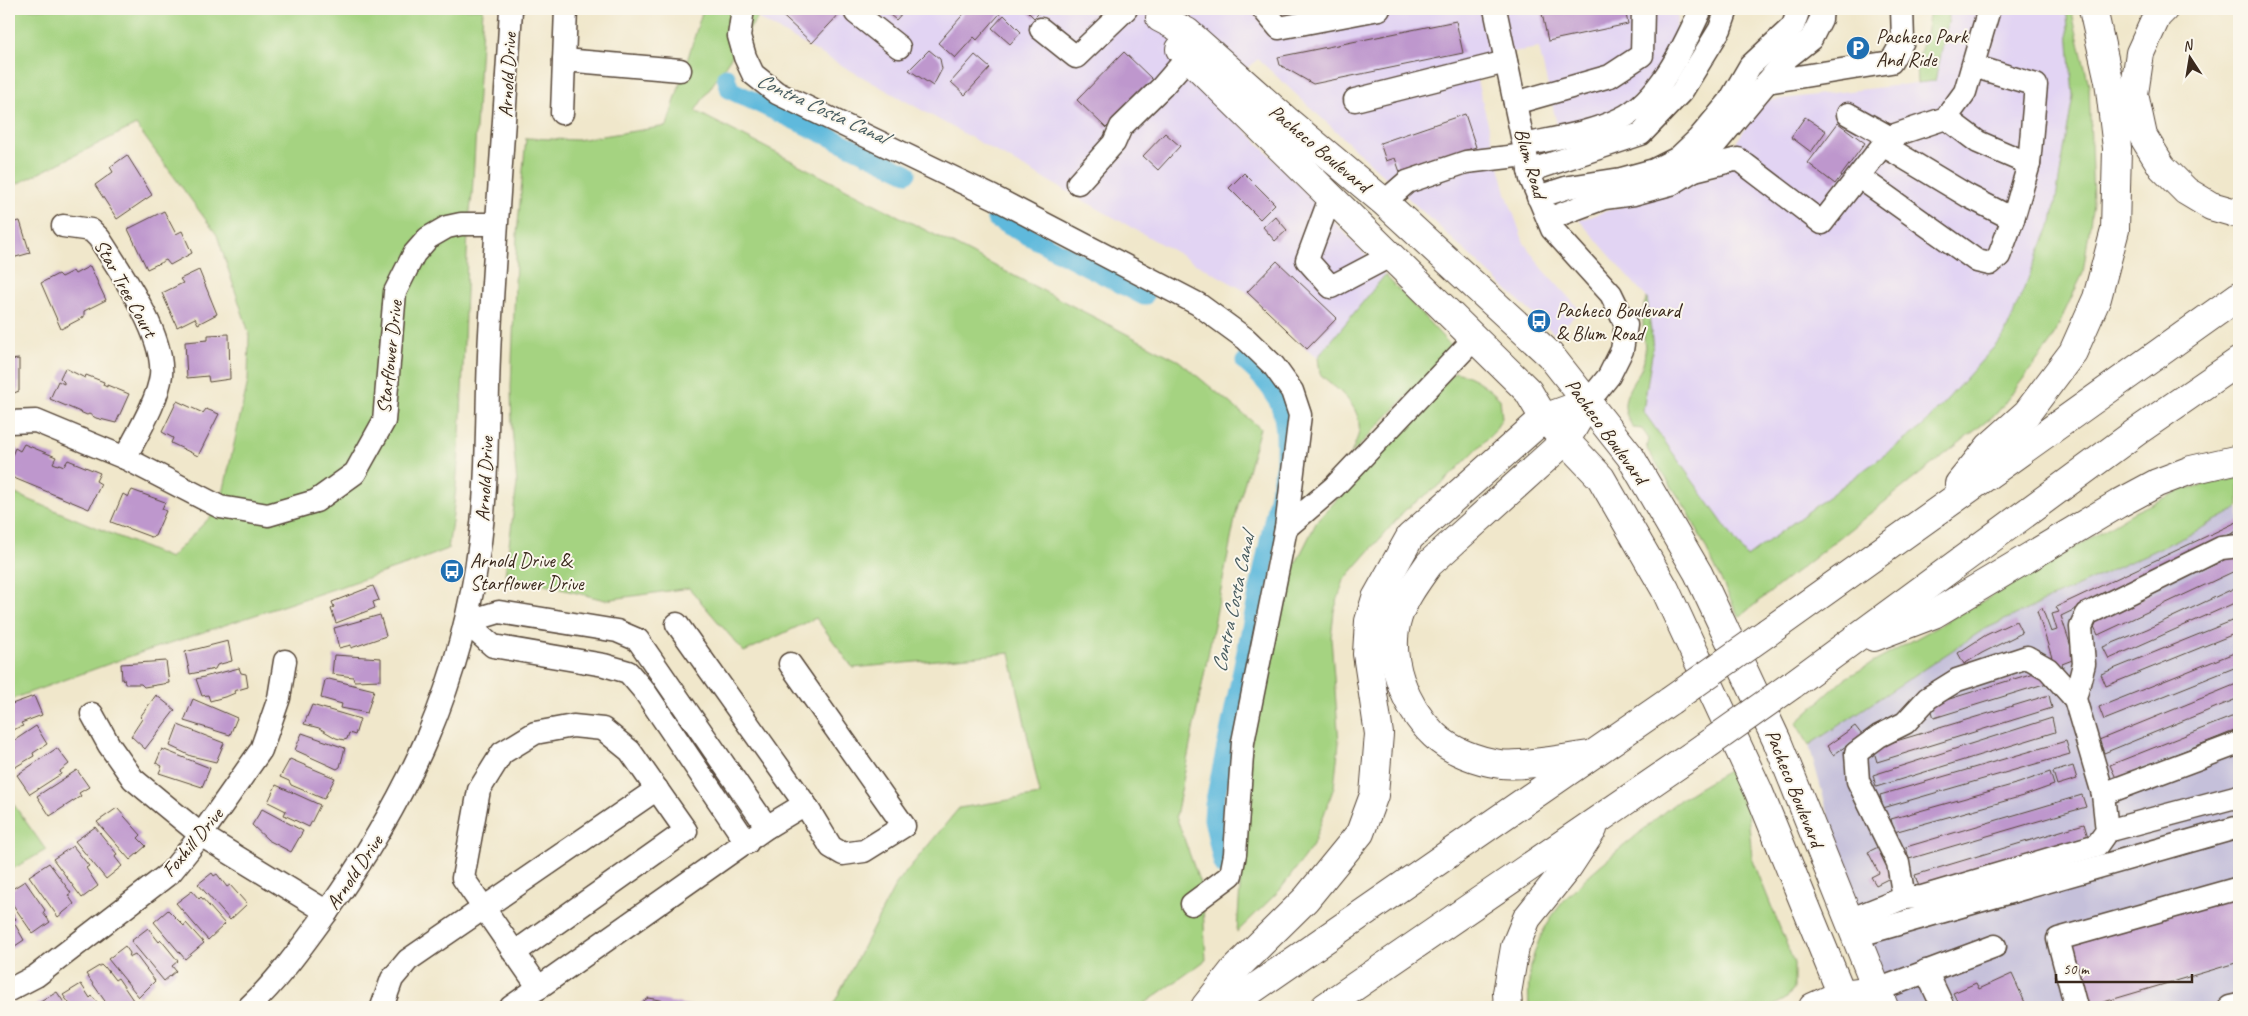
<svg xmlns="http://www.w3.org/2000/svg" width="2248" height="1016" font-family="Caveat,sans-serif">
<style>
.built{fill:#e2d4f3}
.industrial{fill:#c5c0da}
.green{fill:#a5d381;stroke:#707e50}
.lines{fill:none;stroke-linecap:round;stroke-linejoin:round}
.canal{stroke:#5eb9dc;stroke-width:19}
.building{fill:#be97cd}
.minor-casing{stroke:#564638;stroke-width:25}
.major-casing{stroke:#564638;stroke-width:30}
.highway-casing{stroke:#564638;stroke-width:30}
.minor{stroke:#fff;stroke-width:22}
.major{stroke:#fff;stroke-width:28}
.highway{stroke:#fff;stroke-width:28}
.highway-bridge-casing{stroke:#564638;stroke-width:30;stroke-linecap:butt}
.highway-bridge{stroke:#fff;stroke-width:28}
.labels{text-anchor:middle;stroke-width:4;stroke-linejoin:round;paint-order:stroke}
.poi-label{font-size:20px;fill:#3b2a1e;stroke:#fbf7ec;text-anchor:start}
.street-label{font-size:20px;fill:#3b2a1e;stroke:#fbf7ec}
.water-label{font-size:21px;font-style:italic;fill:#475c60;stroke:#fbf7ec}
</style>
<rect width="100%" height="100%" fill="#fbf7ec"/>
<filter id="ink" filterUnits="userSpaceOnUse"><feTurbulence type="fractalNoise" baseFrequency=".02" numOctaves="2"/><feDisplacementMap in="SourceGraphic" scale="10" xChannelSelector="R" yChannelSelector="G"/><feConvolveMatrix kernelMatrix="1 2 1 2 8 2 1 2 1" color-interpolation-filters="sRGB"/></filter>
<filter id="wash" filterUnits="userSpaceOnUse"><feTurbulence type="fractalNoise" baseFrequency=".0096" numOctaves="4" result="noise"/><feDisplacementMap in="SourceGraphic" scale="20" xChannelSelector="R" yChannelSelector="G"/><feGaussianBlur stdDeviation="1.12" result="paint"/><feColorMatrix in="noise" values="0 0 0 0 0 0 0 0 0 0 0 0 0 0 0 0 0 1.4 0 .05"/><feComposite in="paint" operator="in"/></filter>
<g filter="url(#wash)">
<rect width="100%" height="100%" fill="#f0e7cb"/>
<!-- built -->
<g class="built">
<path d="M758,9H1678L1674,49L1646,89L1605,119L1558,129L1539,48L1471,58L1506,193L1524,243L1543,269L1580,310L1556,335L1258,59L1213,96L1385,275L1318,357L1307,349L1247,292L757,18Z"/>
<path d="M1948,9H2064L2067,16L2073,96L2052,222L2004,337L1922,427L1747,557L1643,411L1653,348L1647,298L1579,220L1714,176L1763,101L1935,81L1949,18Z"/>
</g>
<!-- industrial -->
<path class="industrial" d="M2239,508V1007H1884L1877,990L1809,745L1983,630L2192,533Z"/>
<!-- green -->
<g class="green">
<path d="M9,9H483L472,196C467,228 467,259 466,291C462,377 462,464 448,549L409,564L125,658L9,700V495L13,493L170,558L220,507L248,381L249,333L217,235L136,125L9,188Z"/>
<path d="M703,9H758L757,18L695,111L1179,361L1260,428L1237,509L1176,816L1202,889L1206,960L1140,1007H832L896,884L959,808L1040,795L1010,653L853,668L816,618L744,652L689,588L605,600L505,575L517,484L512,428L511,388L517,234L526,138L577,140L667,126Z"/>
<path d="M1930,9H1948L1949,18L1935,81L1917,83L1916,65L1926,34Z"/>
<path d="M2064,9H2071L2089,85L2093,203L2083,273L2049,345L1997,413L1739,617L1689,513L1647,449L1649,439L1642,429L1633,428C1629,420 1624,413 1625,403C1627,386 1639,377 1643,364C1649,342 1637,318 1647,298L1653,348L1643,411L1747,557L1922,427L2004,336L2052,222L2073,96L2067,16Z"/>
<path d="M1385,275L1453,348L1351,454C1354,446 1358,438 1359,431C1362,405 1336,389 1320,374L1318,357Z"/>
<path d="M1455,372C1474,376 1486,386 1500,399L1502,418L1494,432L1444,482L1405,510L1344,580L1334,611L1331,638L1339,743L1334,787L1312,847L1280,890L1237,932L1249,751L1272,647L1295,565L1317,521Z"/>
<path d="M2239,478V508L2192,533L1983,630L1809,745L1796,723L1844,679L2024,578L2134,512L2184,489Z"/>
<path d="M1730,770L1747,802L1752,858L1794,963V988L1786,999L1771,1007H1529C1523,926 1573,887 1631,840C1649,825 1667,808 1687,795C1701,786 1716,778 1730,770Z"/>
<path d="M9,798L46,850L9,871Z"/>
</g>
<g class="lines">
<!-- canal -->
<g class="canal">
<path d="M726,77L730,90L907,173"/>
<path d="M996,219L1144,296"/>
<path d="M1223,865L1213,819L1214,805L1285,464C1286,414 1285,396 1245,362"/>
</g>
</g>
<g id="blocks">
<!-- building -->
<g class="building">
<path d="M775,9H844L812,43Z"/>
<path d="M883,9H906L896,20Z"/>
<path d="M968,9H1004L977,40L974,37L955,58L938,43Z"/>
<path d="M1025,9H1043L1034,18Z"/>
<path d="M1541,9H1625L1628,24L1548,41Z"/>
<path d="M1004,15L1021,32L1010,44L992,28Z"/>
<path d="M1456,21L1463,53L1313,84L1280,65L1278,57Z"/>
<path d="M929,50L940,59L942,69L933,86L909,70Z"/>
<path d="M1124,52L1153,80L1106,128L1077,100Z"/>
<path d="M975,55L990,68L965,95L951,82Z"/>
<path d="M1465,114L1476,147L1400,172L1395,158L1386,161L1380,143Z"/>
<path d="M1805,117L1826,131L1811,152L1791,137Z"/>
<path d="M1838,123L1865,143L1835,184L1808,163Z"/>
<path d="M1165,133L1180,146L1158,170L1143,156Z"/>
<path d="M127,155L152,195L117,219L95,185L113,172L110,167Z"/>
<path d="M1244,173L1275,204L1260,219L1229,188Z"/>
<path d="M164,211L176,234L182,231L192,253L170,265L166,260L147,269L128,229Z"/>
<path d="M1275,216L1287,230L1275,241L1263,227Z"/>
<path d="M20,221L30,253L9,259V223Z"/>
<path d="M1277,261L1337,318L1307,349L1247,292Z"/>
<path d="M90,266L106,300L84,311V317L61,329L41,283L58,274L61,277L73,271L75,274Z"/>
<path d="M199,270L217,314L198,324L195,318L177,327L162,293L183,283L180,279Z"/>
<path d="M229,334L230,379L209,382L208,376L187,378L185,342L208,340V335Z"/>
<path d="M19,359V391L9,395V360Z"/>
<path d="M65,368L85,378L86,375L104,382L103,385L107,387V385L129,394L116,423L96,418L89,414L87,415L50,399L58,381L64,384V382L60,378Z"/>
<path d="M177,401L203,413L206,409L219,414L198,456L171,443L173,438L162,432Z"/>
<path d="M24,444L56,457L53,463L58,465L59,464L64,466L68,460L100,473L96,481L101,484L89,509L9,476V463L15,448L20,451Z"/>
<path d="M132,490L165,502L162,509L166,511L155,536L151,537L111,522L123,494L128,497Z"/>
<path d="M2239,521V530L2061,616L2075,659L2062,664L2063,667L2056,670L2037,611L2042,608L2051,632L2057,630L2052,614L2059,612L2056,607Z"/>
<path d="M2239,553V569L2098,635L2092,622Z"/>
<path d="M373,586L379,600L373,602L375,608L336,623L331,609L334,607L332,602Z"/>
<path d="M2239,586V601L2109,659L2103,647L2147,629Z"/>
<path d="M380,615L386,636L351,648V645L339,648L334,628Z"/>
<path d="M2239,618V632L2106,686L2101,674Z"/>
<path d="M2016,621L2022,633L1982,653L1964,664L1958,653L1986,635Z"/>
<path d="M228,641L232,661L217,665L215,669L190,674L185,652Z"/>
<path d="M2239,651V666L2104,720L2099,707Z"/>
<path d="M334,655L381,658V680L354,681L353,677L332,674Z"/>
<path d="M166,661L169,683L144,687L141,684H125L124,679L122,680L121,664Z"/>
<path d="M239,668L241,673L246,674L248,687L234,691L235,693L228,696L210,701L208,695L202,696L196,679Z"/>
<path d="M2043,670L2047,683L1934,718L1930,705Z"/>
<path d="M329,679L374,690L367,713L341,708L342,704L321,698L325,680Z"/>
<path d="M2239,683V698L2104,753L2099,740Z"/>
<path d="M156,695L175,710L145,749L131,736L142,719L140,717Z"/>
<path d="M2049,695L2052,708L1877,762L1873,748Z"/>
<path d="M34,696L42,715L21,723L23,726L9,731V705Z"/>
<path d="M193,699L237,718L230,735L184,721Z"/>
<path d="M312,705L360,719L355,735L349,733L347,739L344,740L336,738L319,728L304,724Z"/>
<path d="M2239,714V729L2116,778L2110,765Z"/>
<path d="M2052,718L2055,732L1876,787L1873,775Z"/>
<path d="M178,725L224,743L216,762L191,756L170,746Z"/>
<path d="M36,726L47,744L33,753L34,756L12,769L9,765V744Z"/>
<path d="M1855,726L1862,735L1833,755L1827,746Z"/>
<path d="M302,733L345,748L340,767L337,769L295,750Z"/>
<path d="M2066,741L2070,754L1883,808L1880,795Z"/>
<path d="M57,748L69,764L60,771L61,774L30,794L17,775Z"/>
<path d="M162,749L210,768L202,787L159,773L162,766L156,763Z"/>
<path d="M290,759L335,778L324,799L291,785L289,781L280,777Z"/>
<path d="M2073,766L2077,779L2057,785L2053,772Z"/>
<path d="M77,770L89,787L79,793L81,796L50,816L37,796Z"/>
<path d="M2050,772L2054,785L2023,796L1894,832L1891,819L2019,783Z"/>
<path d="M276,785L320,805L309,827L284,815L286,811L268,802Z"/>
<path d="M2082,795L2086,807L1909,859L1906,847Z"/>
<path d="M117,808L141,835L138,838L146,846L130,860L97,822Z"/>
<path d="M262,809L303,831L291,852L268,840L252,825Z"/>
<path d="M2084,824L2088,837L1919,887L1915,875Z"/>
<path d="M95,827L117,854L115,857L122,866L106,879L75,841Z"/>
<path d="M73,846L89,866L86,868L98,886L82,898L53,859Z"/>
<path d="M1878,847L1892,877L1876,885L1871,877L1879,873L1868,852Z"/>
<path d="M49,863L71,893L68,895L74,904L58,917L29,876Z"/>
<path d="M212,873L214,876L217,874L227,887L230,885L247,904L230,920L198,884Z"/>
<path d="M25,881L45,910L43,913L50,922L33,934L9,899V891Z"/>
<path d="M192,891L199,899L201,897L225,924L208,940L176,903Z"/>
<path d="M2239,893V962L2087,1007L2068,945Z"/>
<path d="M9,908L16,919L13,921L24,940L9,950Z"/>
<path d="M168,910L184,926L186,923L204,943L185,959L154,922Z"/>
<path d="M148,928L159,942L161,940L178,961L172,966L176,971L164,981L131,941Z"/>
<path d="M125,946L130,953L129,957L135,954L155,981L139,997L108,959Z"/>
<path d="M101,965L104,968L105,967L115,980L118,978L133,1000L123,1007H109L86,974Z"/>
<path d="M2012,974L2027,1007H1960L1953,993L1976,983L1979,989Z"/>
<path d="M81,984L90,998L92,996L101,1007H72L63,995Z"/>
<path d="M57,992L67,1007H39L37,1004Z"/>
<path d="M648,998L694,1006V1007H635Z"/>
</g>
</g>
</g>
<g filter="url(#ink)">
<use href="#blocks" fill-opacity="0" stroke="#564638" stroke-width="1"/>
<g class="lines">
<!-- minor casing -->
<g class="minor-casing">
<g id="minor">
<path d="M743,9L739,36L745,57L753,74L777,93L993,197L1198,304L1246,339L1274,366L1292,391L1300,415L1286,528L1334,487L1474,339"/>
<path d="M860,9L856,13L899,47"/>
<path d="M1263,9L1279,28L1379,9"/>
<path d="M1495,9L1531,179L1552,229L1611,294L1626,325L1622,350L1609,376L1588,402"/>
<path d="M1041,29L1076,57L1126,9"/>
<path d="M564,60L680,70"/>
<path d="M1767,82L1891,62L1903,41L1902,9"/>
<path d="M1355,100L1506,62"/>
<path d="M1515,103L1610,76L1642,55L1643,9"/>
<path d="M562,113L566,9"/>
<path d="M1848,114L1889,137"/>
<path d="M1946,118L1978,142L2029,164"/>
<path d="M1524,145C1556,138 1591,133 1620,119C1660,100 1684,46 1701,9"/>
<path d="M1883,145L1968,196L2013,219"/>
<path d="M1694,170L1738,159L1822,223L1889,137L1946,118L1965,92L1989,9"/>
<path d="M1529,171L1641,134L1682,91L1720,29L1727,9"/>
<path d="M1859,177L1977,261L1990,264L1999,256L2013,219L2029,164L2036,85L1973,66"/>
<path d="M1078,183L1114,143L1121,127L1162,87L1188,57"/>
<path d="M1538,197L1569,187L1621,179L1654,170L1678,158L1698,139L1729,102L1750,66L1793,26L1799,9"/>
<path d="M1330,198L1307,260L1331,287L1390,256"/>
<path d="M1384,202L1407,182L1466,162L1526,155"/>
<path d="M1548,219L1604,198L1634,194L1671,184L1694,170L1787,58L1811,39L1821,19L1822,9"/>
<path d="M63,226L91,230L99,238C120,271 165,335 161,375C158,401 137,434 125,458"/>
<path d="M9,422L36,421L125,458L220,507L268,515L316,501L355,473L384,421L395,292L414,254L428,238L447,227L461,224H496"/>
<path d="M466,622L499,612L617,631L638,640L767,827"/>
<path d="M466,622L493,646L604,665L628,672L645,692L747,843"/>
<path d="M677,624L805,804L831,847L843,854L864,851L904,826L790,664"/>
<path d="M92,714L109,745L133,779L201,835L327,912"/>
<path d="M2103,794L2239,743"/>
<path d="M2107,831L2239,796"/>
<path d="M1904,898L1898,863L1858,781L1856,753L1879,736L1905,723L1928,698L1957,680L2027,657L2048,669L2075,699"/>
<path d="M1192,904L1231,875L1235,854L1243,742L1286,528"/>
<path d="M1849,920L1904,898L1922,897L2097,845L2107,831L2103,794L2075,699L2084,664L2081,627L2087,614L2221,548L2239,546"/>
<path d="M1856,936L2239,827"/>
<path d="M514,953L686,831L630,751L603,729L573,726L535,733L502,753L479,790L463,878L539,988"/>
<path d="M1926,971L1943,1007"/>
<path d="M9,990L36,976L171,872L201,835L261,750L279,698L285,661"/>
<path d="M1877,990L1995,946"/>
<path d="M249,1007C279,979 303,945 327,912C409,796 462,684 480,542C489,473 486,403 490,334C496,225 505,117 511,9"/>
<path d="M382,1007L392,979L408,960L657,789"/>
<path d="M511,1007L767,827L805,804"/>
<path d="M2076,1007L2058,939L2239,888"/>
<path d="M2230,1007L2239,1005"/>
</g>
</g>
<!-- major casing -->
<g class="major-casing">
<g id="major">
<path d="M1160,18L1187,32L1286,120L1384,202L1550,355L1630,456L1698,573L1777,741L1884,1007"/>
<path d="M1180,49L1528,391L1544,418L1601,478L1665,589L1758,790L1847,1007"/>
<path d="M1813,1007L1842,994L1859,992"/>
</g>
</g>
<!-- highway casing -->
<g class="highway-casing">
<g id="highway">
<path d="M2164,9L2157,16L2140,53L2134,94L2143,136L2162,167L2186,191L2211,206L2239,214"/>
<path d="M1588,402L1566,440L1429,564C1418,580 1404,598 1398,617C1385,657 1405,707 1434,735C1450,751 1478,761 1500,764C1524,767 1566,758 1591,755"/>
<path d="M1959,484L1989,447L2027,413L2073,352L2097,298L2115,230L2117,148L2109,81L2093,9"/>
<path d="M1768,632L2239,296"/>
<path d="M1874,637L1934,614L2118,504L2157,483L2191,470L2239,459"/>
<path d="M1792,685L2139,430L2239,361"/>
<path d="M1205,1007L1234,970L1306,899L1360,833L1374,795L1379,734L1367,654L1369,621L1376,598L1410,537L1544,418L1588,402"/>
<path d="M1227,1007L1670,701"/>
<path d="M1325,1007L1694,754"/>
<path d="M1508,1007L1507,993L1515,947L1527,918L1568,867L1593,829"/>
</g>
</g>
<!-- minor -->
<use href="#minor" class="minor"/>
<!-- major -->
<use href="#major" class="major"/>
<!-- highway -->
<use href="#highway" class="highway"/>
<!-- highway-bridge casing -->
<g class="highway-bridge-casing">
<g id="highway-bridge">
<path d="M1670,701L1768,632"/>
<path d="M1694,754L1792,685"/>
</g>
</g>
<!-- highway-bridge -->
<use href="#highway-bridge" class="highway-bridge"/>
</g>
</g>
<!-- icons -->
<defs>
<g id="parking-disc" transform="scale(1.25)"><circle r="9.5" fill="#1f6fb2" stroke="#fbf7ec"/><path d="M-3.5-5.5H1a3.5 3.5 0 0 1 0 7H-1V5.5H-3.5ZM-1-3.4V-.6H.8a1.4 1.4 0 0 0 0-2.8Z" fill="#fff"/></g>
<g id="bus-disc" transform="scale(1.25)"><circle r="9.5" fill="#1f6fb2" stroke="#fbf7ec"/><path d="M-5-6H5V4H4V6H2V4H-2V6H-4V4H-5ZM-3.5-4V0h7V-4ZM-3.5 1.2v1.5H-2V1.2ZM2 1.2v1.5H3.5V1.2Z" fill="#fff"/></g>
</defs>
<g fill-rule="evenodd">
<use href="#parking-disc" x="1858" y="48"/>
<use href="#bus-disc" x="1539" y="321"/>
<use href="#bus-disc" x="452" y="571"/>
</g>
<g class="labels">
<!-- poi labels -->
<g class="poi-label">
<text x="1876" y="43">Pacheco Park<tspan x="1876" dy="23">And Ride</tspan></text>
<text x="1556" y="317">Pacheco Boulevard<tspan x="1556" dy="23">&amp; Blum Road</tspan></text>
<text x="470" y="567">Arnold Drive &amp;<tspan x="470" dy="23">Starflower Drive</tspan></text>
</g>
<!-- street labels -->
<g class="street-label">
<text transform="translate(507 75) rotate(-87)" y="7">Arnold Drive</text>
<text transform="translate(1320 148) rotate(40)" y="7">Pacheco Boulevard</text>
<text transform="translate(1531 163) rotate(74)" y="7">Blum Road</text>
<text transform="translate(126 288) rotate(61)" y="7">Star Tree Court</text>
<text transform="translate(389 357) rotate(-84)" y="7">Starflower Drive</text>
<text transform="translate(1607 431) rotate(54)" y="7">Pacheco Boulevard</text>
<text transform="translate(484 479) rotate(-87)" y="7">Arnold Drive</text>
<text transform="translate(1795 788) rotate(68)" y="7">Pacheco Boulevard</text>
<text transform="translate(192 842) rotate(-50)" y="7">Foxhill Drive</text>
<text transform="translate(354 872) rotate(-56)" y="7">Arnold Drive</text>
</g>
<!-- water labels -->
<g class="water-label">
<text transform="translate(822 108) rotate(25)" y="7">Contra Costa Canal</text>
<text transform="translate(1233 603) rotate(-78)" y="7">Contra Costa Canal</text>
</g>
</g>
<!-- margin -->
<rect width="2248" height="1016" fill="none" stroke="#fbf7ec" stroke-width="30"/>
<!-- north arrow -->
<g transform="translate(2190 58) rotate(348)" stroke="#fbf7ec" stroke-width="4" paint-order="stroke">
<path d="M0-4L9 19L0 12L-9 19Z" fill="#3b2a1e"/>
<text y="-8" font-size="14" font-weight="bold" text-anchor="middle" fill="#3b2a1e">N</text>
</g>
<!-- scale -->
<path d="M2056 974v8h136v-8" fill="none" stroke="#3b2a1e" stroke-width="2.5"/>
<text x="2063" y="974" font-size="15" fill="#3b2a1e" stroke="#fbf7ec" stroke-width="4" paint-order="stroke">50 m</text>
</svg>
